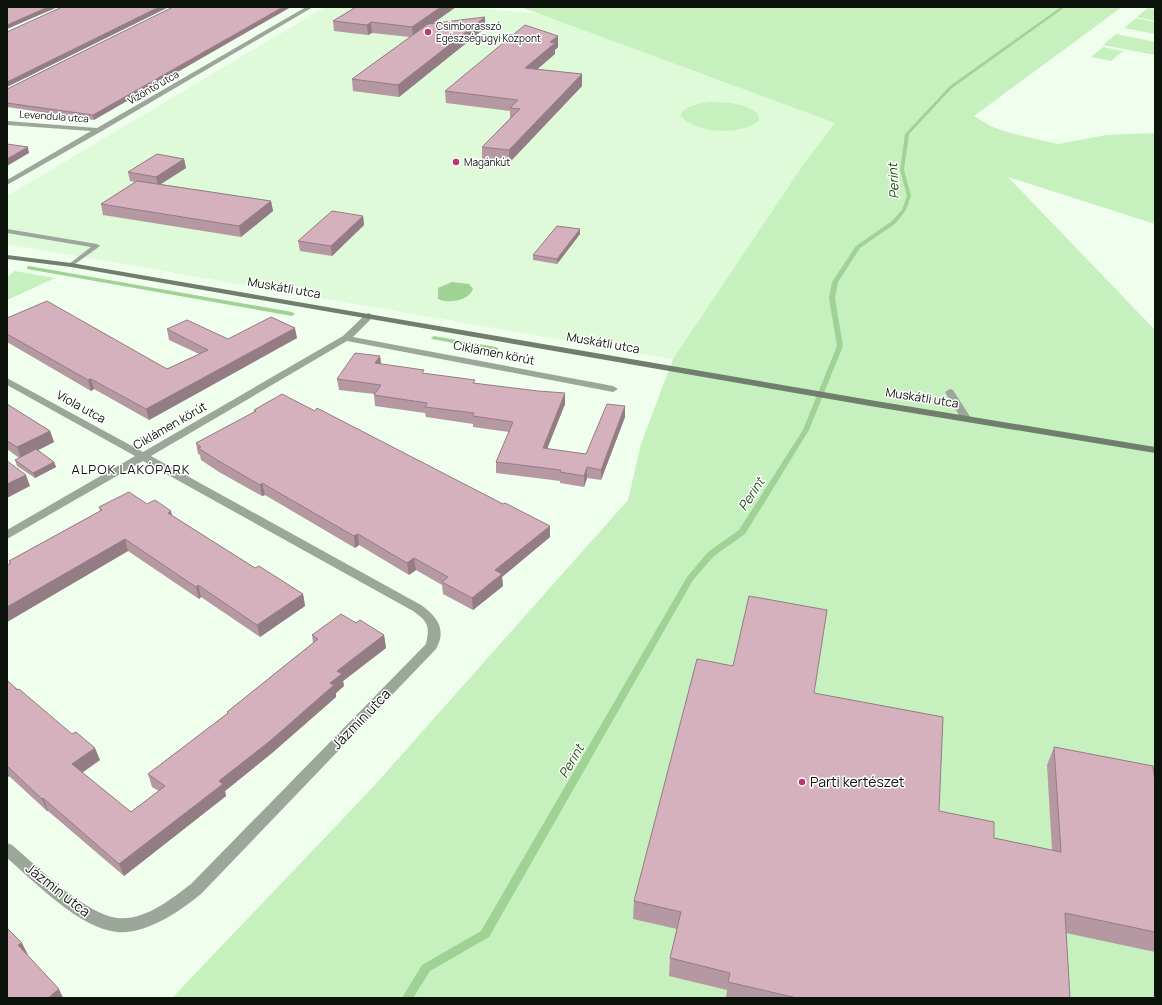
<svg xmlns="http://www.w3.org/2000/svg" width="1162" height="1005" font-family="Manrope,sans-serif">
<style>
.built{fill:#defad8}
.green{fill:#c6f0bd}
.water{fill:#a0d195}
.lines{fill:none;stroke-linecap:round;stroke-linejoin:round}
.stream{fill:#a0d195;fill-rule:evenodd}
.service{fill:#9da69a;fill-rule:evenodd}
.minor{fill:#9da69a;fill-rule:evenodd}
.secondary{fill:#717e6e;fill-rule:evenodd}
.wall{fill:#b698a3}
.shaded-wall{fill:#947c84}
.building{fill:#d4b1bd;stroke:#947c84}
.poi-dot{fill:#bd3575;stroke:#fff;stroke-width:1.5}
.labels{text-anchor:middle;stroke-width:3;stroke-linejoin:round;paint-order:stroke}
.far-poi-label{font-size:10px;fill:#0c130a;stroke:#fff;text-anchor:start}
.far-street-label{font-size:10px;fill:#0c130a;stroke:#fff}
.street-label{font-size:12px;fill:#0c130a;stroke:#fff}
.water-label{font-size:13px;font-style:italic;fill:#1c4b10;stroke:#fff}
.neighbourhood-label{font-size:13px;letter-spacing:1px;fill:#0c130a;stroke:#fff}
.near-street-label{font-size:14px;fill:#0c130a;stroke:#fff}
.near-poi-label{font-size:14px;fill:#0c130a;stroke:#fff;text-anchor:start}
</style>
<rect width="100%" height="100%" fill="#f0feed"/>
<!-- built -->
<path class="built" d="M325,7H460L541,14L835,123L803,165L673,359L7,244V196Z"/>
<!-- green -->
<g class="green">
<path d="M521,7H1122L974,116L990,126L1010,133L1058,144L1106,135L1155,133V224L1008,177L1155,330V998H172L374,786L628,500L641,444L673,359L803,165L835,123Z"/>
<path d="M1148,8L1155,9V21L1137,17Z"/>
<path d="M1136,18L1155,22V34L1124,28Z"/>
<path d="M1116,34L1155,42V55L1103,45Z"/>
<path d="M1103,47L1123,51L1111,61L1091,57Z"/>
<path d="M709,102C726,102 745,103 758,114L759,120C743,136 695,134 681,116C684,105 699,104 709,102Z"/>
<path d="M15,271L55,278L7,300V277Z"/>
</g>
<!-- water -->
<path class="water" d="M452,282L469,284L473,289C468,301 449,304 438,299V288Z"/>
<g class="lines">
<!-- stream -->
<g class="stream">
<path d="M1061,7H1065L952,88L909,134L904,170L911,196L906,210L896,223L860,248L838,282L835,298L843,346L809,430L745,534L714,556L693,580L489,937L430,971L413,998H402L422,965L481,931L687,577L708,552L739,530L803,430L837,346L829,298L832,282L856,246L892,221L902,210L907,196L900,170L905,134L950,86Z"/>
<path d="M29,266L292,312L295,314L292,316L27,269V267Z"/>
<path d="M434,336L496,347L499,349L496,351L432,339L431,338Z"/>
</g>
<!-- service -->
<path class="service" d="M7,229L97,244L100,246L71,267L68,265L69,264L91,247L7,233Z"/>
<!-- minor -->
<g class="minor">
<path d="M306,7H313L102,131L7,185V180L91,131L7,125V121L97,128Z"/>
<path d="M369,313L373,316L372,318L353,337L613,386L618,389L613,392L347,341L151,456L421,605C437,616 447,630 436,649L201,894C180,911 146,935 117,932C79,928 35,882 7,858V843L12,845C37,866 85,914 117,918C144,921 170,900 191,884L426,644C430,625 428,622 413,611L143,461L7,539V530L135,456L7,385V378L143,452L343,336L366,314Z"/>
<path d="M950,389L953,390L971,418L970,420H962L961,418L945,392Z"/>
</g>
<!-- secondary -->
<path class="secondary" d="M7,255L71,263L870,400L1155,447V453L870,406L71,267L7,259Z"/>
</g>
<!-- wall -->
<g class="wall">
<path d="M173,7L94,120L7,107V89Z"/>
<path d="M356,7H456L432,24L485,28L399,97L353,91L352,79L410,37L372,33L368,35L334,31L333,21Z"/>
<path d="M558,36V47L555,50V54L537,69L582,74V86L509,163L482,159V147L510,118V111L446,103L445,91Z"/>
<path d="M184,159L186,168L160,184L271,201L273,211L241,237L103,215L101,204L135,182L130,181L128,172Z"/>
<path d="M363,216L364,225L332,256L300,251L298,241Z"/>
<path d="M580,234L557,264L533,260V255Z"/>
<path d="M7,318L167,369L199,354L169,340L167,329L228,339L297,338L149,420L94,389L91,391L7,342Z"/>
<path d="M380,356L381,364L425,374L475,383L565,404L547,449L586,454L625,406V417L601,480L587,478L584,487L560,483V481L496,473V462L509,432L473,427V424L426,417L425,413L375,406L374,395V394L339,390L337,379Z"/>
<path d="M7,404L50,431L54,442L38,450L54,462L56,467L35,478L17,466L15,460L19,458L7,449Z"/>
<path d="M254,410L550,537L502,577L503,586L473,610L443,594L442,585L416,570L409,575L359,545L355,548L265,495L262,496L219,472L201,460L200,455L198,454L196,443L254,412Z"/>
<path d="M147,504L173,516L255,568L303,594L305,606L260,637L201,597L199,599L128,551L7,622V565L10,564L9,561L100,511L99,507Z"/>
<path d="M356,623L384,635L386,648L343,681L344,686L336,693V697L272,753L225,791L226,796L124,876L48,811H47L9,776L7,778V680L100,760L82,773L131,812L159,791L152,787L148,774L227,714V712L313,643L312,635Z"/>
<path d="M733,666L814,693L939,811L994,838L1052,850L1047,765L1054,747L1155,782V952L1066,933L1070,998H726L727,990L669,976L670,958L677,929L633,919L634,901Z"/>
</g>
<!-- shaded-wall -->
<g class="shaded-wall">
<path d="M48,7H58L7,29V25Z"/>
<path d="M159,7H169L7,87V82Z"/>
<path d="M283,7H291L94,120L93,115Z"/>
<path d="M441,7H456L413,37L412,27Z"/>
<path d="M485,17V28L399,97L398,85Z"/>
<path d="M371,22L372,33L368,35L367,25Z"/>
<path d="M558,36V47L555,50V54L526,79L525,68L550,42Z"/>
<path d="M582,74V86L509,163V150Z"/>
<path d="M28,147L29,153L7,166V159Z"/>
<path d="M184,159L186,168L158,186L156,177Z"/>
<path d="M271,201L273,211L241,237L239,226Z"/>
<path d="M363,216L364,225L332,256L331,246Z"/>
<path d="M580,229V234L557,264V259Z"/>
<path d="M295,328L297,338L149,420L146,409Z"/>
<path d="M380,356L381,366L375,363Z"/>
<path d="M91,379L94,389L91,391L88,380Z"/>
<path d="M565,393V404L543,459V448Z"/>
<path d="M625,406V417L601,480V470Z"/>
<path d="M50,431L54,442L21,459L17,447Z"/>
<path d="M54,462L56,467L35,478L33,473Z"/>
<path d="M587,467V478L584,487V476Z"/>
<path d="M26,475L30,486L7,498V484Z"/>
<path d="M262,483L265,495L262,496L260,485Z"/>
<path d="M171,511L174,523L168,513Z"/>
<path d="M550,526V537L502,577L503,586L473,610L472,598L495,570Z"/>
<path d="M358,534L359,545L355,548L354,536Z"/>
<path d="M125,539L128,551L7,622V607Z"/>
<path d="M414,558L416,570L409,575L407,563Z"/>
<path d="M198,585L201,597L199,599L196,587Z"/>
<path d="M303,594L305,606L260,637L257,625Z"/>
<path d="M384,635L386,648L343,681L344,686L336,693V697L272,753L225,791L226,796L124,876L119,864L330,683L337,671Z"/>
<path d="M95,748L100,760L77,776L72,764Z"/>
<path d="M7,770L9,776L7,778Z"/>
<path d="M43,798L48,811H47L42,799Z"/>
<path d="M22,943L28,955L24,957L18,945Z"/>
<path d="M59,989L63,998H48Z"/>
</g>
<!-- building -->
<g class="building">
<path d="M7,7H48L7,25Z"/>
<path d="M62,7H159L7,82V32Z"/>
<path d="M173,7H283L93,115L7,103V89Z"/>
<path d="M356,7H441L412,27L371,22L367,25L333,21Z"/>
<path d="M485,17L398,85L352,79L428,24Z"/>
<path d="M525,25L558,36L550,42L555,43L525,68L582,74L509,150L482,147L520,109L510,108L518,100L445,91Z"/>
<path d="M7,144L28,147L7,159Z"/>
<path d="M157,154L184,159L156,177L128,172Z"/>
<path d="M137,181L271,201L239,226L101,204Z"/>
<path d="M332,211L363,216L331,246L298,241Z"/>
<path d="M557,226L580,229L557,259L533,255Z"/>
<path d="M47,301L167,369L208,350L167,329L187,320L228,339L271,317L295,328L146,409L91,379L88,380L7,334V318Z"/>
<path d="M355,353L380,356L375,363L424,370L422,373L475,380L473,383L538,391L565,393L543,448L586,454L607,404L625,406L601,470L587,467L584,476L560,472L561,470L496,462L513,422L473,416L474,413L425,407L427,403L374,395L381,385L337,379Z"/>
<path d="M282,394L315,411L317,408L503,504L505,503L550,526L495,570L502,574L472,598L442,582L448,577L414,558L407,563L358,534L354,536L262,483L260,485L217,460L198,448L201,447L196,443L256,411L254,410Z"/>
<path d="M7,404L50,431L17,447L7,441Z"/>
<path d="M36,449L54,462L33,473L15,460Z"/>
<path d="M7,461L26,475L7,484Z"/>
<path d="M129,492L147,504L155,500L171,511L168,513L255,568L259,566L303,594L257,625L198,585L196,587L125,539L7,607V565L11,563L9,561L102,510L99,507Z"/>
<path d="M749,596L827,610L814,693L943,717L939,811L994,822V838L1061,852L1054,747L1153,766L1155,782V932L1065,913L1070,998H797L728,982L730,973L670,958L681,912L634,901L697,659L733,666Z"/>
<path d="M341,614L356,623L360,620L384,635L337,671L342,674L330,683L334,685L270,741L219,781L223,784L119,864L43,798L42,799L7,766V680L17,690L19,689L72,734L76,732L95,748L72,764L131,812L165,786L148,774L228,713L227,712L318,639L312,635Z"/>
<path d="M7,928L22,943L18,945L59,989L48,998H7Z"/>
</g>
<!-- markers -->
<g class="poi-dot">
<circle cx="428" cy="32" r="4"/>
<circle cx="456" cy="162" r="4"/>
<circle cx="802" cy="782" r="4"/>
</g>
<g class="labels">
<!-- far-poi labels -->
<g class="far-poi-label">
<text x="436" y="30">Csimborasszó<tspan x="436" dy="12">Egészségügyi Központ</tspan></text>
<text x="464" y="166">Magánkút</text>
</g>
<!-- far-street labels -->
<g class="far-street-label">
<text transform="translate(153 87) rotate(-30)" y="4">Vízöntő utca</text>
<text transform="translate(54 116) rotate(4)" y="4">Levendula utca</text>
</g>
<!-- street labels -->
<g class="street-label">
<text transform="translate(284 288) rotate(10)" y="4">Muskátli utca</text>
<text transform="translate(603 343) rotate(10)" y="4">Muskátli utca</text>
<text transform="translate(494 353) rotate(11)" y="4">Ciklámen körút</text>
<text transform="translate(922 398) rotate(9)" y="4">Muskátli utca</text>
<text transform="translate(81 407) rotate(29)" y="4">Viola utca</text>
<text transform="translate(170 426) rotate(-30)" y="4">Ciklámen körút</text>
</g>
<!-- water labels -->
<g class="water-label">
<text transform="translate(893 181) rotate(-93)" y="5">Perint</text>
<text transform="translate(751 494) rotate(-57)" y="5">Perint</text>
<text transform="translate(571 761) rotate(-60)" y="5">Perint</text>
</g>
<!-- neighbourhood labels -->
<g class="neighbourhood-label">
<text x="131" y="474">ALPOK LAKÓPARK</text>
</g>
<!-- near-street labels -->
<g class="near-street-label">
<text transform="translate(361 719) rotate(-46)" y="5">Jázmin utca</text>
<text transform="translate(58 890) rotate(38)" y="5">Jázmin utca</text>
</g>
<!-- near-poi labels -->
<g class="near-poi-label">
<text x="810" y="787">Parti kertészet</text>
</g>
</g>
<!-- border -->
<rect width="1162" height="1005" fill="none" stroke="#0c130a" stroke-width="16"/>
</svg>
